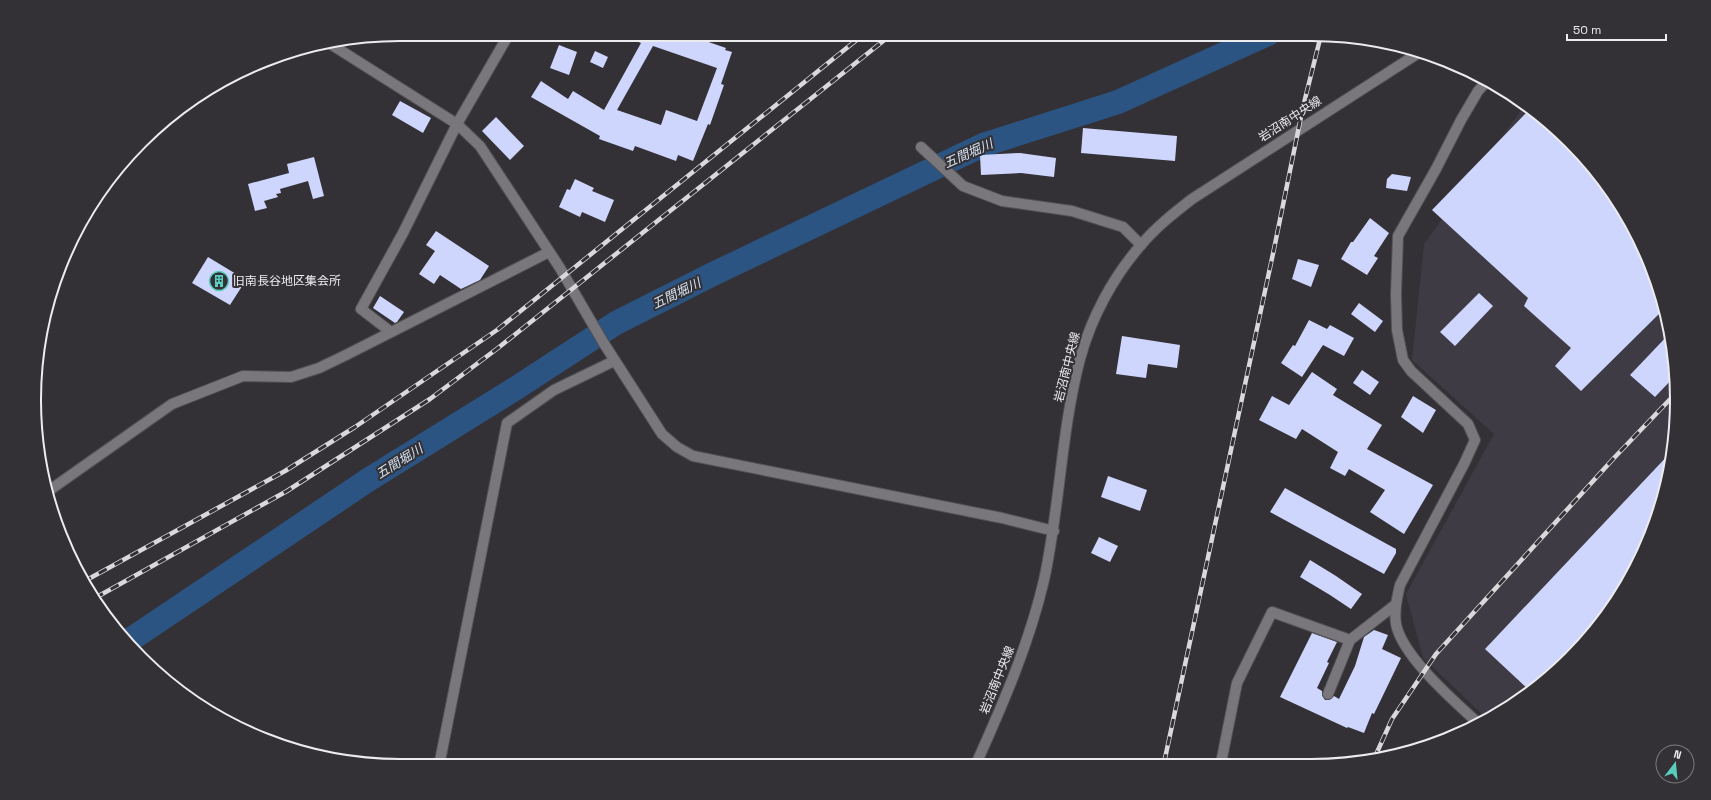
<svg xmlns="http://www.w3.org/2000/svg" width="1711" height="800" font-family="'Space Grotesk','Noto Sans JP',sans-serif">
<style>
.built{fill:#3e3b44}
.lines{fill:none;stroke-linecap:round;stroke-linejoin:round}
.river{stroke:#2b5483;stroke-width:24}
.building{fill:#cfd6fe;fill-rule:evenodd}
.minor-casing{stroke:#515053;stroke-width:12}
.minor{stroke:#79777c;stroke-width:10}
.rail-casing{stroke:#d9d8da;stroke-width:4.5}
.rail{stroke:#333135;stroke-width:3;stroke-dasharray:9;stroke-linecap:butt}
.labels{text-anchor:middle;stroke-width:4;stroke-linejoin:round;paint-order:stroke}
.street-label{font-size:12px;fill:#ecebed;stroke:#333135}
.poi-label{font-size:12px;fill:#ecebed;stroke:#333135;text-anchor:start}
.water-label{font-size:13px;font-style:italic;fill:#d5e1f0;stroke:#333135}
.rim{fill:none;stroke:#ecebed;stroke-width:2}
</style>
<rect width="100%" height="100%" fill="#333135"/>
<!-- built -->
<path class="built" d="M1525,105L1570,141L1615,196L1649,260L1670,328L1677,400L1670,471L1649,540L1602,623L1534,690L1486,718L1423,658L1406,594L1494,434L1412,360L1424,244Z"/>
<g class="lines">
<!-- river -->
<path class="river" d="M130,640L368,480L513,390L616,323L713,274L983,145L1118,102L1268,34"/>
</g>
<!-- building -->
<g class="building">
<path d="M619,34H695L694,37L726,48L725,50L732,52L721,84L724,85L710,125L708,124L693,161L678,155L676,161L635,146L633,151L599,139L600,136L531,97L541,81L568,99L573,91L604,110L641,43ZM653,46L717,68L697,121L666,110L661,125L617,110Z"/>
<path d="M559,45L577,52L569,75L550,68Z"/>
<path d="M595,51L608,57L603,68L590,62Z"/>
<path d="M400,101L431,118L423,133L392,115Z"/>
<path d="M1530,109L1570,141L1615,196L1649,260L1664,309L1581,391L1555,366L1571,348L1524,306L1528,298L1432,210Z"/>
<path d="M496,117L524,146L510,160L482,131Z"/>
<path d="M1083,128L1177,136L1175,161L1081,153Z"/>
<path d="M1020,153L1056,158L1054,177L1021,173L981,175L980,155Z"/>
<path d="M314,157L324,196L313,199L308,181L280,189L281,193L276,194L278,197L264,201L267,208L255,211L248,184L289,173L287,164Z"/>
<path d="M1392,174L1411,177L1407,191L1386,188L1387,179Z"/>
<path d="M575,179L594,188L592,191L614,200L605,222L582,212L580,217L559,207L567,189L570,190Z"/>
<path d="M1370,218L1389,233L1374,256L1378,258L1367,275L1341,259L1351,242H1353Z"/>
<path d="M436,231L489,266L480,280L461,289L440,275L434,284L419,274L435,251L426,245Z"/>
<path d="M208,257L246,280L230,305L192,283Z"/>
<path d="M1298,259L1319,265L1311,287L1292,279Z"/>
<path d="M1479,293L1493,306L1455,346L1440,332Z"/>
<path d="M380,296L404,312L397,322L395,323L373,308Z"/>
<path d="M1359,303L1383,321L1375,332L1351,314Z"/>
<path d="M1309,320L1327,329L1330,325L1354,338L1344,356L1323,345L1302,377L1281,363L1293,345L1295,346Z"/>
<path d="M1670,333L1675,376L1655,397L1630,375Z"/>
<path d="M1122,336L1180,345L1177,368L1148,364L1146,378L1116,374Z"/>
<path d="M1362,370L1379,382L1370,395L1353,383Z"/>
<path d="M1312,372L1337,389L1333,395L1382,425L1367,449L1433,485L1404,534L1370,512L1385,490L1349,469L1345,476L1330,468L1338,452L1302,429L1296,439L1259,420L1272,396L1289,405Z"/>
<path d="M1413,396L1436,410L1423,433L1401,417Z"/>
<path d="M1672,451L1670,471L1649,540L1602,623L1531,692L1485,649Z"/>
<path d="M1108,476L1147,490L1140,511L1101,497Z"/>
<path d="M1285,488L1396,549V553L1384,574L1270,512Z"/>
<path d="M1099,537L1118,546L1110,562L1091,553Z"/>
<path d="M1310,560L1336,576L1362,594L1351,609L1330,595L1300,577Z"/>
<path d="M1374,630L1388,635L1382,649L1401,658L1374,714L1372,713L1364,733L1348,727L1347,728L1280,697L1312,633L1337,642L1327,662L1329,663L1317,688L1322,691V695L1325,700H1329L1334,696L1339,699L1355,666L1364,637Z"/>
</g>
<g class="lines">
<!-- minor casing -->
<g class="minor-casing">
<g id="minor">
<path d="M332,45L457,124L480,146L560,268L603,342L662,434L677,447L693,456L1002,518L1054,531"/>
<path d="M921,147L963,186L1002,201L1072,211L1123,227L1141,245"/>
<path d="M391,332L361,309L403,233L457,124L509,34"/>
<path d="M47,492L172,404L243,376L291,377L319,368L346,355L549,252"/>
<path d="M1328,694L1350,640"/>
<path d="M1478,723C1454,701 1402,656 1396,624C1394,611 1397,598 1400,585L1464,464L1475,440L1468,424L1411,371L1403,360L1397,330L1396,294L1398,236L1436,169L1461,120L1478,91L1487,81"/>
<path d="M1221,763L1237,683L1272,612L1350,640L1395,605"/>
<path d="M976,764C1003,704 1029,644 1044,580C1060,507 1061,431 1080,359C1091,318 1113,277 1141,245C1156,227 1174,213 1192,199L1420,52"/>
<path d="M439,766L507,423L554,390L614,361"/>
</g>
</g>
<!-- minor -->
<use href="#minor" class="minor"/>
<!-- rail casing -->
<g class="rail-casing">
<g id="rail">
<path d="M83,582L285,471L355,427L497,330L864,34"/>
<path d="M95,598L287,491L430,399L498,348L892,34"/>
<path d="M1374,759L1392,719L1436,654L1614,458L1676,393"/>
<path d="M1164,763L1274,249L1303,107L1321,35"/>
</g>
</g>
<!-- rail -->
<use href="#rail" class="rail"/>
</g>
<!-- icons -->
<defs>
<g id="building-ring" transform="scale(1)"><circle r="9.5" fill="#333135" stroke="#59cebe" stroke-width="1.5"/><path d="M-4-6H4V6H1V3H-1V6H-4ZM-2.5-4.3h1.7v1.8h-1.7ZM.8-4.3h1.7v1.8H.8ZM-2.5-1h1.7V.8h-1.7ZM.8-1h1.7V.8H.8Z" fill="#59cebe"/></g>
</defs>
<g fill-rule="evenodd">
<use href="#building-ring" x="219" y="281"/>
</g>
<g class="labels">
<!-- street labels -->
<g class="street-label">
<text transform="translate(1290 119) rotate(-33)" y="4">岩沼南中央線</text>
<text transform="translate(1067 367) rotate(-76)" y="4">岩沼南中央線</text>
<text transform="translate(997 680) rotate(-68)" y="4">岩沼南中央線</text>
</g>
<!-- poi labels -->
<g class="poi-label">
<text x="233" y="285">旧南長谷地区集会所</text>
</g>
<!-- water labels -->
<g class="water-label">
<text transform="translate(968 153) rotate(-24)" y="5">五間堀川</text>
<text transform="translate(676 293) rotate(-26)" y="5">五間堀川</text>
<text transform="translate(399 461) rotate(-32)" y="5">五間堀川</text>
</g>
</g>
<!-- crop -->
<path d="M0 0H1711V800H0ZM400 41H1311A359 359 0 0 1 1670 400V400A359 359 0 0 1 1311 759H400A359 359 0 0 1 41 400V400A359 359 0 0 1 400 41Z" fill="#333135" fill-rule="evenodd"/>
<path class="rim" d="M400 41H1311A359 359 0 0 1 1670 400V400A359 359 0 0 1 1311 759H400A359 359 0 0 1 41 400V400A359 359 0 0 1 400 41Z"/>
<!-- north arrow -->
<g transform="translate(1675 764) rotate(16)"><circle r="19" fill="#333135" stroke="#7d7b7f"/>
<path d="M0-3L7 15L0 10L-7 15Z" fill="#59cebe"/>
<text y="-6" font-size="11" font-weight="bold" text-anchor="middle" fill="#ecebed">N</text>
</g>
<!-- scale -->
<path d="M1567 34v6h99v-6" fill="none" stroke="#ecebed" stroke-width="2"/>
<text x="1573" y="34" font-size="12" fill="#ecebed" stroke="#333135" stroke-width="3" paint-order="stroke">50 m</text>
</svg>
